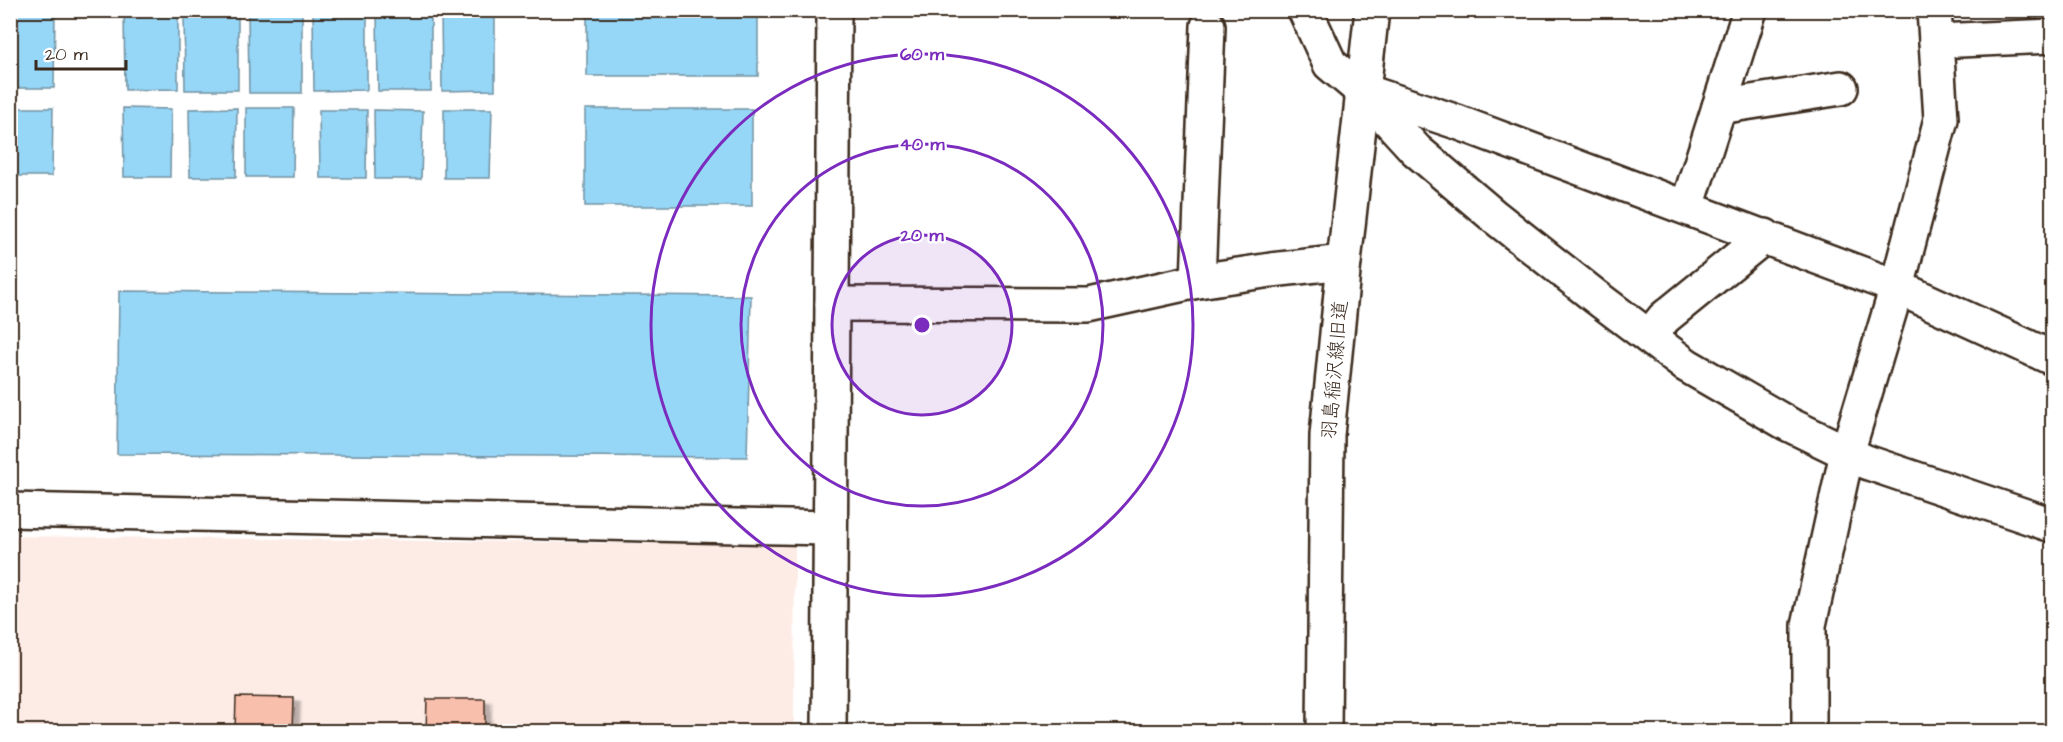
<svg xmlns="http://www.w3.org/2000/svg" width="2063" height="742" font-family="'Architects Daughter','Klee One',sans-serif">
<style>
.built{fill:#fdece6}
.water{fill:#96d6f7;stroke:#7291a0;stroke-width:1.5}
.building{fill:#f8bfad;stroke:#3b2a1e;stroke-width:1.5;filter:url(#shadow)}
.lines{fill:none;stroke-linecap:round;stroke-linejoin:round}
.minor-casing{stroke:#3b2a1e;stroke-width:38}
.minor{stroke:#fff;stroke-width:33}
.ring{fill:none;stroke:#7b2cbf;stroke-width:3}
.labels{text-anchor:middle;stroke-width:4.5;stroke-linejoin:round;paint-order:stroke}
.street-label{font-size:20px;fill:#3b2a1e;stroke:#fff}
.centre{fill:#7b2cbf;stroke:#fff;stroke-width:3}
.ring-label{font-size:18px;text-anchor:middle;font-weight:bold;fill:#7b2cbf;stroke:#fff;stroke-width:4.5;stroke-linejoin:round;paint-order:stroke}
</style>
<defs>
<filter id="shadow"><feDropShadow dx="6" dy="4" stdDeviation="1.5" flood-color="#0004"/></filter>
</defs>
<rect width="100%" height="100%" fill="#fff"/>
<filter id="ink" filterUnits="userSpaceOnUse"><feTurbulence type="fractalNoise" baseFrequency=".0167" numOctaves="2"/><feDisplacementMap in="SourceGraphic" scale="12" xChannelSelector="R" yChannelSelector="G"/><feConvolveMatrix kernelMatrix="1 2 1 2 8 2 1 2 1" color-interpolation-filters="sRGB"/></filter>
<g filter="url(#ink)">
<!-- built -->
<path class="built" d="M11,536L795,545L794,731L11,732Z"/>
<!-- water -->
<g class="water">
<path d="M11,10L55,11L54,88H11Z"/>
<path d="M124,11H178V89L125,90Z"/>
<path d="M184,11H238V90H185Z"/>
<path d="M248,11H302V93H249Z"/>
<path d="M313,11H367V90L314,91Z"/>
<path d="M377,11H431V91H378Z"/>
<path d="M441,11H495V90L442,91Z"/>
<rect x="587" y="11" width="171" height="65"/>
<path d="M11,108H53L52,176H11Z"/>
<path d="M123,108L171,109L170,177H124Z"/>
<path d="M237,108L236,177H190L189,109Z"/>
<path d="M246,108H294L293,177H246Z"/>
<path d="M444,109H492L490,178H444Z"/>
<rect x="585" y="109" width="167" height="97"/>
<path d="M319,110H367L366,178H320Z"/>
<path d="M374,110L423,111L421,179H375Z"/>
<path d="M119,291L751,296L747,457L117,454Z"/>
</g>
<!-- building -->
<g class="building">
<path d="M236,697L294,698L293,732H235Z"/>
<path d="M427,699H485V732H426Z"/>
</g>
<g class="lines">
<!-- minor casing -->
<g class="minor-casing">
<g id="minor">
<path d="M1305,10L1330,64L1362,91L1416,150L1495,217L1596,297L1686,365L1788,424L1866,462L2052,525"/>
<path d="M1936,41L2052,36"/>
<path d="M1364,91L1457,122L1897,287L2052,358"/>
<path d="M1719,107L1841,88"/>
<path d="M1687,207L1750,10"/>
<path d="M1198,281L1208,26"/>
<path d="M832,304L1089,305L1198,281L1271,270L1344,262"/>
<path d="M1649,337L1664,318L1765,236"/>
<path d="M10,510L829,528"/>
<path d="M829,732L834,10"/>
<path d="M1324,732L1327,435L1344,262L1372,10"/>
<path d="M1809,732V625L1847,453L1897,287L1941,119L1934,10"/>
</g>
</g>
<!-- minor -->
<use href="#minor" class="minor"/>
</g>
</g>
<!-- distance rings -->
<circle cx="922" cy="325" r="90" fill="#7b2cbf" fill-opacity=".12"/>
<g class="ring">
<circle cx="922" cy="325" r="90"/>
<circle cx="922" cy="325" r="181"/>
<circle cx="922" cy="325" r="271"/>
</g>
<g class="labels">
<!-- street labels -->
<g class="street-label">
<text transform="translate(1334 370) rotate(-85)" y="7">羽島稲沢線旧道</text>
</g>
</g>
<circle cx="922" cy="325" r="9" class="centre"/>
<g class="ring-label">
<text x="922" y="60">60 m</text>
<text x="922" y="150">40 m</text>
<text x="922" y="241">20 m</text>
</g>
<!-- margin -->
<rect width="2063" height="742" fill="none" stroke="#fff" stroke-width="36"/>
<rect x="18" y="18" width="2027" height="706" fill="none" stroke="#3b2a1e" stroke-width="2" filter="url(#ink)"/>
<!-- scale -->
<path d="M36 60v9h90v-9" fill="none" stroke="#3b2a1e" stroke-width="3"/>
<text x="45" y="60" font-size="18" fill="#3b2a1e" stroke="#ffffff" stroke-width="4.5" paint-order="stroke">20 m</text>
</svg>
